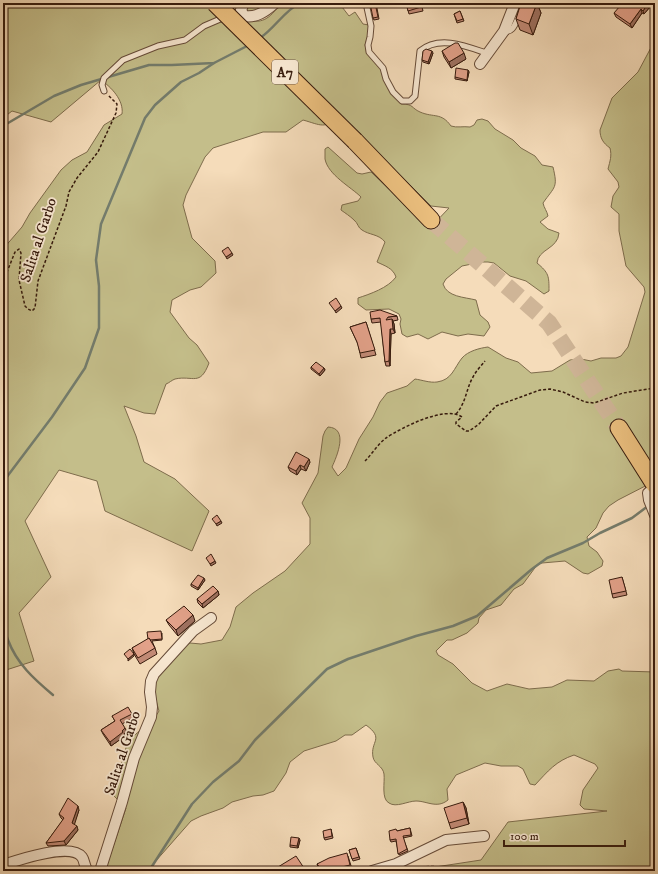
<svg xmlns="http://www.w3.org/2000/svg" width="658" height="874" font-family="'IM FELL DW Pica',serif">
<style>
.green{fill:#c4be8a;stroke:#7e6c4c}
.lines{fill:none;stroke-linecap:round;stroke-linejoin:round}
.stream{stroke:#747c6c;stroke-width:2.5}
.motorway-tunnel{stroke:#cfb597;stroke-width:17;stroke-dasharray:17 8;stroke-linecap:butt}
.service-casing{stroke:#664b38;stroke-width:7}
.minor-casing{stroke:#664b38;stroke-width:12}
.motorway-casing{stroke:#371b0d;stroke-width:19}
.path{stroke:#371b0d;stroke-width:1.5;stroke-dasharray:3 2;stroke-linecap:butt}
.service{stroke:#f8e8d2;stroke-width:5}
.minor{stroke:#f8e8d2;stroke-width:10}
.motorway{stroke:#eabe7d;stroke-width:17}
.motorway-bridge-casing{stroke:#371b0d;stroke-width:19;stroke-linecap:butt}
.motorway-bridge{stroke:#eabe7d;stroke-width:17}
.wall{fill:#c28a76;stroke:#371b0d}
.shaded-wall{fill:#9e7160;stroke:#371b0d}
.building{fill:#e2a189;stroke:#371b0d}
.labels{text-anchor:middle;stroke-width:3.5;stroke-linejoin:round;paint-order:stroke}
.shield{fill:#f8e8d2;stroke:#715848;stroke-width:1}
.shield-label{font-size:14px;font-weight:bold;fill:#371b0d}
.street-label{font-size:15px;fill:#371b0d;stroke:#f8e8d2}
</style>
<rect width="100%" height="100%" fill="#f5dcba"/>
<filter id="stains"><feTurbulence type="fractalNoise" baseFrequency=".005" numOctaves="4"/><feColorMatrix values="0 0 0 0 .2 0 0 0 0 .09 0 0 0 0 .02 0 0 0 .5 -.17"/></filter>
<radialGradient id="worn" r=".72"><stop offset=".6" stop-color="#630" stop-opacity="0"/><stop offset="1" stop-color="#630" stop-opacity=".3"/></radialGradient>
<!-- green -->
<g class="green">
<path d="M3,3H206L231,30L226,3H267L242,19C263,25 269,19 281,3H339L349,16L355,12L363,24L369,25V32L365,45L367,53L381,69L391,93L401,104C414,104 411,108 420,112C434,118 441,112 451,126C457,128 463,126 470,127L474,125L477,120L482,119L488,121L495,129L513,140L521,148L535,156L542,165L553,167C558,188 555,186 543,203C544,208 547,211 548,216L540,222L548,229L559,233C558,249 538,249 537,263C549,273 549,276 549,291L544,294L526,281L510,276L494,263L488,262H477L472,264L462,266L446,279L443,284C447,297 464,297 476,300L480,315L488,322L490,327L484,336L468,334L458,336L442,332L428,339L418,334L407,337L402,334L400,324L401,319L399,314L389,309L366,310L358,304V298C370,294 388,288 396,277C393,268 385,266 377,262L385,242C379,234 369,235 362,230C358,228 358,223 354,220C350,216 345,213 341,210L342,205L358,201L361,197C351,187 328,175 325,159C325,156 325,152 325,149L328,147L357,173L362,174L371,172L430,228L449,208L431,206L340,115C325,130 321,125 303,120L286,132H263L213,148L205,157L186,195L183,205L192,238L215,261L216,273L201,287L190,290L172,300L170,312L189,338L197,345L209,363C200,387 193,375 175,379C172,380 169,383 166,384L155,414L144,413L124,406L136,436L144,462L175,479L209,511L192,551L105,511L97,481L59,470L25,521L51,577L19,613L34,661L3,671V249L22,227L30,213L61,170L72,160L87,152L104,125L122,114C124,100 111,87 101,80L51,122L12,111L3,118Z"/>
<path d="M655,40V481L618,500L609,506L603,513L596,528L587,537L589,546L597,552L603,561L602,566L588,574L583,573L565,561L542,563L537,565L523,584L514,589L501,605L486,610L479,618L478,623L467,633L452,640H447L436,651L438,655L453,664L472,683L487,691L507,684L529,689L552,687L567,680L594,681L608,671L619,669L622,671L655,672V871H409L481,860L508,822L607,811L584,809L580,805L583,790L598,768L595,764L574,755C556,761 548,771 535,785L530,784L523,769L518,766H501L485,763L456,775L447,789L448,800C437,809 427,801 416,801C408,801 396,808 389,803C381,799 385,782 384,774C383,766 374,764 373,757C370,741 385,739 366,725L352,735H345L336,741L304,751L290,762L286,773L274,791L263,795L253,796L232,802L223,808L201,816L191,821L147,871H105L126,808L114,796L111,792V786L114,782L115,771L125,758C122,736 150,728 159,711L152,686L155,676L186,645L190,643L201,644L222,640L230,627L236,607L253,593L285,571L310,544V518L302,503L318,473L323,436L325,431L328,427C349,428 337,456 332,467L338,476L346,468L359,439L373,417L380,402L387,393L407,386L415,379C422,380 430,383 437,382C452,380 454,368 462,358C468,351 480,348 488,347L506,358L518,362L531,373L552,371L570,360L581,359L591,361L601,358H616L621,356L628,347L645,292L644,287L626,266L619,231V214L611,207L613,196L619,187L618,182L608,169C610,161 612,156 610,148C603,143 600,138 600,130L612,98L638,72Z"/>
</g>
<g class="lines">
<!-- stream -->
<g class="stream">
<path d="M260,38C275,28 284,11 300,3"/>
<path d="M3,126L54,96L81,85L149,65H172L214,63L249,45"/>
<path d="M3,482L52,417L85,368L99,328V286L96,260L101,224L145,118L155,105L181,82L199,73L214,63"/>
<path d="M3,619C5,626 5,633 8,640C17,664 34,679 53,695"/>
<path d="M149,871L192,804L213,782L239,761L255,740L327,669L348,659L416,636L453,626L477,616L532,569L547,558L583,543L600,533L632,518L648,506"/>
</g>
<!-- motorway-tunnel -->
<path class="motorway-tunnel" d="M431,220L549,323L619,428"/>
<!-- service casing -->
<g class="service-casing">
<g id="service">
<path d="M366,3L371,26L370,37L368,45L369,52L383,68L386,79L393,92L402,101H410L415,96L420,51C439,35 466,46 486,53H488"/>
<path d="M504,31C513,33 515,24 519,16"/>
<path d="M104,91L102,85L104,78L123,60L158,46L185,40L204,26L225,17"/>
</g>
</g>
<!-- minor casing -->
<g class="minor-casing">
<g id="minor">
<path d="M244,3L241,10L244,16C256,18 265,12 275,3"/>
<path d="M480,64L504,31L515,3"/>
<path d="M655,488L648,493L649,500L655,515"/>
<path d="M3,865C18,860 71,842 82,857C85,861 84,867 88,871"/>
<path d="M100,871L122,802L134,758L151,717L152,707L150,692L151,681L154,674L193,631L211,618"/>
<path d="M372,871L396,864L446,840L484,836"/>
</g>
</g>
<!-- motorway casing -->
<g class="motorway-casing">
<g id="motorway">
<path d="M355,141L431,220"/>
<path d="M619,428L655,485"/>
</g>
</g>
<!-- path -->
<g class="path">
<path d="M3,282L15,252L19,249L21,253L19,280L25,306L28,309L32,311L35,308L38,281L66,206L69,192L77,178L98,152L116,113L117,104L108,95"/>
<path d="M456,414C466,403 466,389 473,377C476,371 481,366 485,361"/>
<path d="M365,461C372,454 378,444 386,438C401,428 445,405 462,417L456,422V424L466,431H469L478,425L496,406L540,390L550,389L563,392L585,402L594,403L623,393L655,388"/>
<path d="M406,869C420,868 437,863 449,871"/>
</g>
<!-- service -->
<use href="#service" class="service"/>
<!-- minor -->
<use href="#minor" class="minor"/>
<!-- motorway -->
<use href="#motorway" class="motorway"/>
<!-- motorway-bridge casing -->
<g class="motorway-bridge-casing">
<path id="motorway-bridge" d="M215,3L355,141"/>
</g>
<!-- motorway-bridge -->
<use href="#motorway-bridge" class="motorway-bridge"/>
</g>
<!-- wall -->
<g class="wall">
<path d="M376,3L379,19L374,20L373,18Z"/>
<path d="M406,3H421L423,11L409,14Z"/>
<path d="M521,3H537L541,13L533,35L520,30L516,19Z"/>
<path d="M648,3L650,7L644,14L642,13L632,28L616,17L614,13L622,7Z"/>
<path d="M460,11L464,21L457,23L454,14Z"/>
<path d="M442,51L466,59L451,68L444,57Z"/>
<path d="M433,53L429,64L423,62L422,60Z"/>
<path d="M468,70L469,72L467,81L455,79V77Z"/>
<path d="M397,316L398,320L393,321L394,324L395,333L391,334L390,366H386L385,362L381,322L372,323L371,319Z"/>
<path d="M366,322L376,355L361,358L358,344L350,327Z"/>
<path d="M311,367L324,368L325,370L320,376L311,369Z"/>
<path d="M310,462L306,471L301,469L297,475L290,471L288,467Z"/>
<path d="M622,577L627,595L613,598L612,594Z"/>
<path d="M205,580L198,590L191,586V584Z"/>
<path d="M218,591L219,595L203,608L198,603L197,599Z"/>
<path d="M166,620L195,621L178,636L169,625Z"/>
<path d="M162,633V640L152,641L155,648L157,654L140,664L134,654L132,648Z"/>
<path d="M132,714L133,718L122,724L127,732L124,734L125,736L111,746L103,734L101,730L115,721L112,716Z"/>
<path d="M463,802L466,808L469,824L451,829L449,823Z"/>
<path d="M79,810L74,824L78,830L66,845L48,846L46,843L63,820L61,818L59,814Z"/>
<path d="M410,828L412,836L403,838L408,851L399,855L396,841L391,842L390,840L397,831Z"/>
<path d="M331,829L333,838L325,840L324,838Z"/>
<path d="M300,840L298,848L290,847V845Z"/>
<path d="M356,848L360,859L353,861L349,850Z"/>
<path d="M348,856L352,869L343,871H321L318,867L317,864Z"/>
</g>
<!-- shaded-wall -->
<g class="shaded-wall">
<path d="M537,3L541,13L533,35L529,24Z"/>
<path d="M648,3L650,7L644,14L643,11Z"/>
<path d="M641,9L642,13L632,28L630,24Z"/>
<path d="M432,51L433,53L429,64L428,62Z"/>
<path d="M464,53L466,59L451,68L449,62Z"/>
<path d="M468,70L469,72L467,81V80Z"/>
<path d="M232,253L233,255L227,259L226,257Z"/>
<path d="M341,306L342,308L336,313L335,311Z"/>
<path d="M392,319L394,324L395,333L393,329Z"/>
<path d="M390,329L391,334L390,366L389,361Z"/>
<path d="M324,368L325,370L320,376L319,374Z"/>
<path d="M309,459L310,462L306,471L304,467Z"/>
<path d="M300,465L301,469L297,475L296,471Z"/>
<path d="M221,521L222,523L217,526L216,524Z"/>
<path d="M215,561L216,563L211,566L210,564Z"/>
<path d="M204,578L205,580L198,590V588Z"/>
<path d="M218,591L219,595L203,608L202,604Z"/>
<path d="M193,615L195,621L178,636L176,630Z"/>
<path d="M134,654V656L128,661V659Z"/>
<path d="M125,728L127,732L124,734L125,736L111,746L110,742Z"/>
<path d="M463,802L466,808L469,824L467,818Z"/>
<path d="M78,806L79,810L74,826L72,823Z"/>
<path d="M77,826L78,830L66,845L64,841Z"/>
<path d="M299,838L300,840L298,848L297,846Z"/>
</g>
<!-- building -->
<g class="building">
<path d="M370,3H375L378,17L373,18Z"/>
<path d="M406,3H420L421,7L408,11Z"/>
<path d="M521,3H537L529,24L516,19Z"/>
<path d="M625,3H648L643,11L641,9L630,24L614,13L620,6L622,7Z"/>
<path d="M460,11L463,19L457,21L454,14Z"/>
<path d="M455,43H458L464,53L449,62L442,51Z"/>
<path d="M426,49L432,51L428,62L422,60L423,51Z"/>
<path d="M456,68L468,70L467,80L455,77Z"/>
<path d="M228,247L232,253L226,257L222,251Z"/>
<path d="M336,298L341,306L335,311L329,303Z"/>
<path d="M380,310L397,316L388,317L386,320L392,319L393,329H390L389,361L385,362L380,318L371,319L370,312Z"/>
<path d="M366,322L375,350L360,353L357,342L350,327Z"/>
<path d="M316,362L324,368L319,374L311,367Z"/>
<path d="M296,452L309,459L304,467L300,465L296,471L288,467Z"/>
<path d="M217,515L221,521L216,524L212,519Z"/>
<path d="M211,554L215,561L210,564L206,558Z"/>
<path d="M198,575L204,578L198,588L191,584Z"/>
<path d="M622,577L626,591L612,594L609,580Z"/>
<path d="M213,586L218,591L202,604L197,599Z"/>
<path d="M184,606L193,615L176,630L166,620Z"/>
<path d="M655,617V624H654L652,618Z"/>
<path d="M161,631L162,639L150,640L149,638L148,639L147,632Z"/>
<path d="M149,638L155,648L138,658L132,648Z"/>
<path d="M653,639H655V646Z"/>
<path d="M130,649L134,654L128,659L124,654Z"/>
<path d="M128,707L132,714L120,720L125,728L122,731L123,732L110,742L101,730L115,721L112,716Z"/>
<path d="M68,798L78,806L72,823L77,826L64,841L46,843L64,818L59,814Z"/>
<path d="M463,802L467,818L449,823L444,808Z"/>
<path d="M410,828L411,835L403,836L407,849L398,854L396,839L390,840L389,831L396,829L397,831Z"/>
<path d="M331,829L332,836L324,838L323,831Z"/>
<path d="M291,837L299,838L297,846L290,845Z"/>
<path d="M356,848L359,857L352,859L349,850Z"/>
<path d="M347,853L350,865L334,869L332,871H323L317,864L329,858Z"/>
<path d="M296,856L306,871H278V867Z"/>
</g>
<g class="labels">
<!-- shield labels -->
<rect class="shield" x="272" y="60" width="26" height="24" rx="3"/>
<g class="shield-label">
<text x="285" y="77">A7</text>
</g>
<!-- street labels -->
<g class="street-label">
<text transform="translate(38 240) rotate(-72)" y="5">Salita al Garbo</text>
<text transform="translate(122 753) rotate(-72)" y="5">Salita al Garbo</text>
</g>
</g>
<!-- margin -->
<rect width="658" height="874" fill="none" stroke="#f5dcba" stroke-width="16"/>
<rect x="4" y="4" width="650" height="866" fill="none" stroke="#371b0d" stroke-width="2"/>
<rect x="8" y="8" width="642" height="858" fill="none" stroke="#371b0d"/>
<!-- scale -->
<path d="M504 840v6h121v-6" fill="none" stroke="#371b0d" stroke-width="2"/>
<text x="510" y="840" font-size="12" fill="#371b0d" stroke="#f8e8d2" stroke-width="3" paint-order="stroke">100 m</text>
<rect width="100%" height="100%" filter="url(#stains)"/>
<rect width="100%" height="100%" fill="url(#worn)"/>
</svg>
